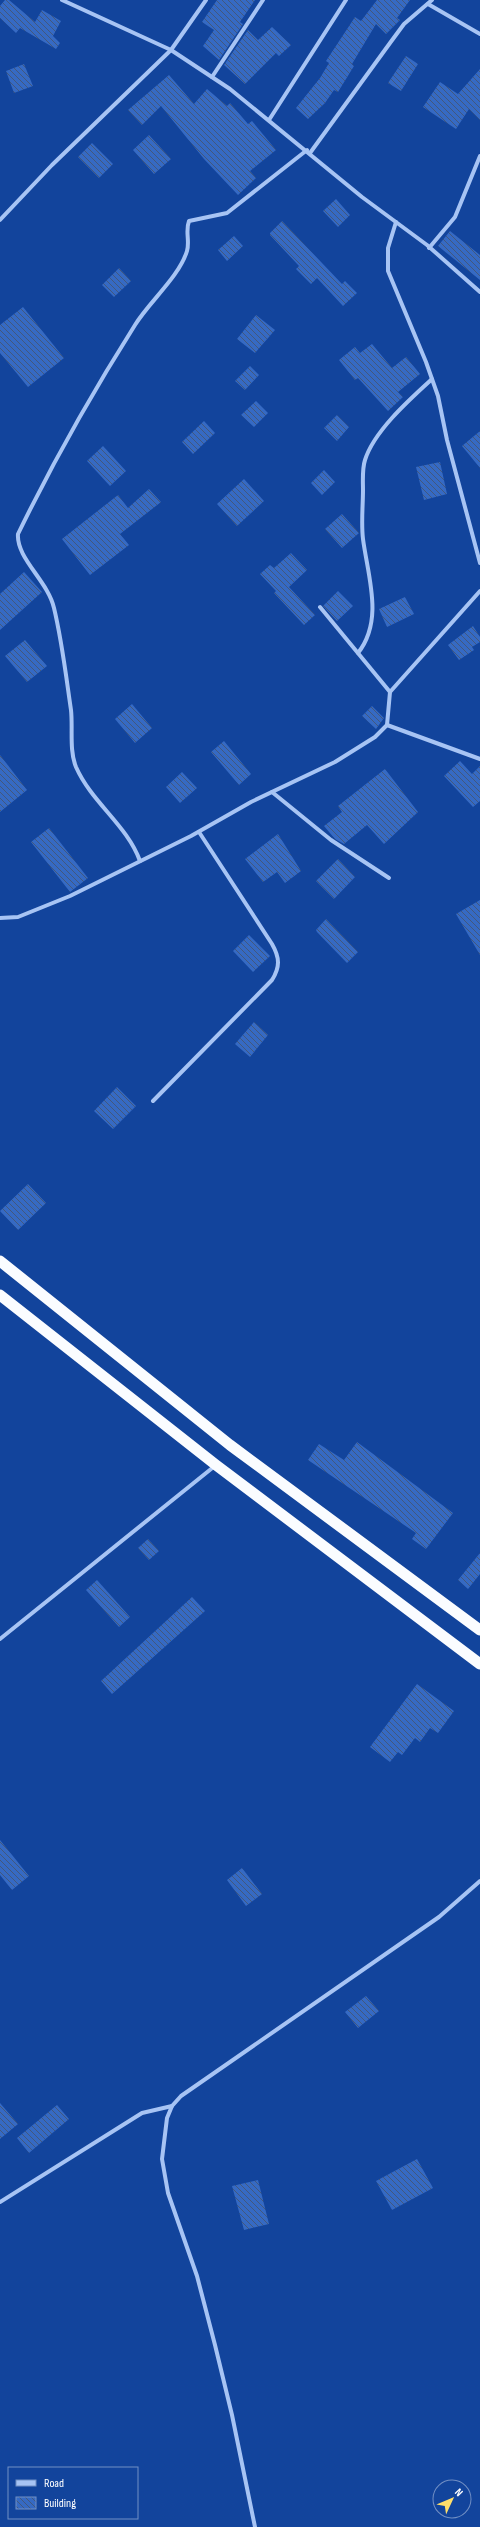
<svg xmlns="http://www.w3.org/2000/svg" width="480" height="2527" font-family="'Sofia Sans Condensed',sans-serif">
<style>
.building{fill:url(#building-back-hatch)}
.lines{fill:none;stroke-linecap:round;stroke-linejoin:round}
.minor{stroke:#a7c4f4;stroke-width:4}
.trunk{stroke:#fafcff;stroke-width:11}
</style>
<defs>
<pattern id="building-back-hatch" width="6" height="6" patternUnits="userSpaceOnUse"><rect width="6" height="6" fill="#366ac3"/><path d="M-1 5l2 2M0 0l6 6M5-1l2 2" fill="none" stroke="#43587c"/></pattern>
</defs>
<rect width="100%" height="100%" fill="#12449c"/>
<!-- building -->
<g class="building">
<path d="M5,0H9L35,22L42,10L61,21L53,36L60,43L56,49L20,28L16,33L0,18V6Z"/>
<path d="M217,0H255L240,22L243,24L219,60L203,46L214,30L202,22Z"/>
<path d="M377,0H410L397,18L400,20L386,34L376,24L352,64L354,66L338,92L334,90L325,103L308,119L296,108L320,78L329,63L326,61L355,17L361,21Z"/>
<path d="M272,27L291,45L279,56L276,53L245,84L224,65L248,30L258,40Z"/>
<path d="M406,56L418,64L401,91L388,83Z"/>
<path d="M24,64L33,86L14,93L6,71Z"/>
<path d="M480,69V120L469,109L456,129L423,107L440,82L458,94Z"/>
<path d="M169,75L194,104L207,89L227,106L230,103L248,124L252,121L276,150L250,171L256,178L238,195L204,159L161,106L142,125L128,110Z"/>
<path d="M149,135L171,159L154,174L133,150Z"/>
<path d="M92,143L113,164L99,178L78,157Z"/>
<path d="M336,199L350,215L338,227L323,211Z"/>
<path d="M282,221L342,284L345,281L357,293L343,306L317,278L311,284L296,269L299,266L270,235V233Z"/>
<path d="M450,231L480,255V280L438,246Z"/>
<path d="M234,236L243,246L227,261L218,250Z"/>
<path d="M119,268L131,281L114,297L102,285Z"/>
<path d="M23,307L64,358L28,387L0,353V325Z"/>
<path d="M256,315L275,330L255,353L237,339Z"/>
<path d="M372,344L392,368L406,357L420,374L398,392L403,397L388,411L358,378L355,380L339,360L355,347L360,353Z"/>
<path d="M250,366L259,375L245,390L235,381Z"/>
<path d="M256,401L268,413L254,427L241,415Z"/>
<path d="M337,415L349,427L337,441L324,428Z"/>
<path d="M204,421L215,433L193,454L182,442Z"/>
<path d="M480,431V468L462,446Z"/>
<path d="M103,446L126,471L110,486L87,461Z"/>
<path d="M440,462L447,494L424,500L416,467Z"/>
<path d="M324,470L335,482L322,495L311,483Z"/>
<path d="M244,479L264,501L237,526L217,504Z"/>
<path d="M149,489L161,502L120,534L129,545L90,575L62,539L118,495L128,508Z"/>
<path d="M342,514L359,533L342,548L325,529Z"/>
<path d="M291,553L307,570L289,587L315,615L304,625L274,593L276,591L260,574L270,565L274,568Z"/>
<path d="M24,572L42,592L0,630V594Z"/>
<path d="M338,591L353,606L337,621L323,606Z"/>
<path d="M405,597L414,614L387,627L379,609Z"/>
<path d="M473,626L480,637V642L472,647L474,650L459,660L448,645Z"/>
<path d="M25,640L47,666L27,682L5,656Z"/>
<path d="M132,704L152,728L135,743L115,719Z"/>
<path d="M372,706L384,718L376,729L362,716Z"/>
<path d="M224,741L251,774L239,785L211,752Z"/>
<path d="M0,755L27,790L0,812Z"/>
<path d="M460,761L472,774L480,766V801L473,807L444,776Z"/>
<path d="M385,769L418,812L384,844L367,825L344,844L335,839L324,826L342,812L338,806Z"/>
<path d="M182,772L197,788L180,803L166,787Z"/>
<path d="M49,828L88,878L70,892L31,842Z"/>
<path d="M278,834L301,871L285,883L277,872L263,882L245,859Z"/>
<path d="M338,859L355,877L334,899L316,881Z"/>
<path d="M480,900V955L456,914Z"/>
<path d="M326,919L358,952L347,963L317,932L316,930Z"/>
<path d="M249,935L270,956L253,972L233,951Z"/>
<path d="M254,1022L268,1035L250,1057L235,1044Z"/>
<path d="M117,1087L136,1106L113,1129L94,1111Z"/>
<path d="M28,1184L46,1203L18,1230L0,1211Z"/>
<path d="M357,1442L453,1513L426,1549L412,1539L416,1533L308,1460L319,1444L344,1460Z"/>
<path d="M148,1539L159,1551L149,1560L138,1548Z"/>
<path d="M480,1553V1574L468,1589L458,1580Z"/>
<path d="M97,1580L130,1617L119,1627L86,1590Z"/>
<path d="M192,1597L205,1611L112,1694L101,1681Z"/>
<path d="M417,1684L454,1711L438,1733L430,1728L420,1742L415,1738L402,1755L398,1752L390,1762L370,1747Z"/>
<path d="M0,1840L29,1876L12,1890L0,1875Z"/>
<path d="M242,1868L262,1894L246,1906L227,1880Z"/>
<path d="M366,1996L379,2011L358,2028L345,2012Z"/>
<path d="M0,2103L18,2124L0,2139Z"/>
<path d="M57,2105L69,2119L29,2153L17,2138Z"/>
<path d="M417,2159L433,2188L392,2210L376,2181Z"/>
<path d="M258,2180L269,2224L244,2230L232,2186Z"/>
</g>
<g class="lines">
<!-- minor -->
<g class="minor">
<path d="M62,0L171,50L230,89L362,197L427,245L480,292"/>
<path d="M428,4L480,34"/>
<path d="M212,77L263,0"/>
<path d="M269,120L346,0"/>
<path d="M310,153L390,43L404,24L432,0"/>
<path d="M0,220L52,165L171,50L206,0"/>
<path d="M396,222L388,248V271L426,362L438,396L447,440L480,563"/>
<path d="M429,248L455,217L480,156"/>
<path d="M358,653C384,620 368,577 363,539C361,523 363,506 363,490C363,481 362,469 365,460C374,431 410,399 432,379"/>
<path d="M390,692L480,591"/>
<path d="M387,725L480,759"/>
<path d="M272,792L331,840L389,878"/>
<path d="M140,861C127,825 92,803 76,767C69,750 73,728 71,710C66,676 62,641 54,608C48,581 16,558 18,534C53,462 92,393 135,325C149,302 179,277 187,251C190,241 185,231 189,221L227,213L307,150"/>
<path d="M0,918L18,917L70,896L191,836L251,802L335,762L375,737L387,725L390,692L320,607"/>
<path d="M153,1101L272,980C280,967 280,958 272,944L199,832"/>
<path d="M0,1639L216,1465"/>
<path d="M0,2202L142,2113L172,2106"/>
<path d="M255,2527L232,2415L215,2345L197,2276L168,2193L162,2159L167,2118L172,2106L181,2096L439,1917L480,1881"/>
</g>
<!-- trunk -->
<g class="trunk">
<path d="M0,1261L230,1445L480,1630"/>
<path d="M0,1295L216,1465L480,1664"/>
</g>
</g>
<!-- legend -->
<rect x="8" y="2467" width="130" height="52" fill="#12449c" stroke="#718fc4"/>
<rect x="16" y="2480" width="20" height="6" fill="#a7c4f4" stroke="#718fc4"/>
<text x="44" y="2487" font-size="12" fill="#ffffff">Road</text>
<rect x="16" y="2497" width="20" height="12" fill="url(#building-back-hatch)" stroke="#718fc4"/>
<text x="44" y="2507" font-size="12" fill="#ffffff">Building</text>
<!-- north arrow -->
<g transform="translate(452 2499) rotate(46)"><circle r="19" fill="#12449c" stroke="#718fc4"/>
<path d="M0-3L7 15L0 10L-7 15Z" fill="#ffdf6a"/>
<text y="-6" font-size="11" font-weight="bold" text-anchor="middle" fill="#ffffff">N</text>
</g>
</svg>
